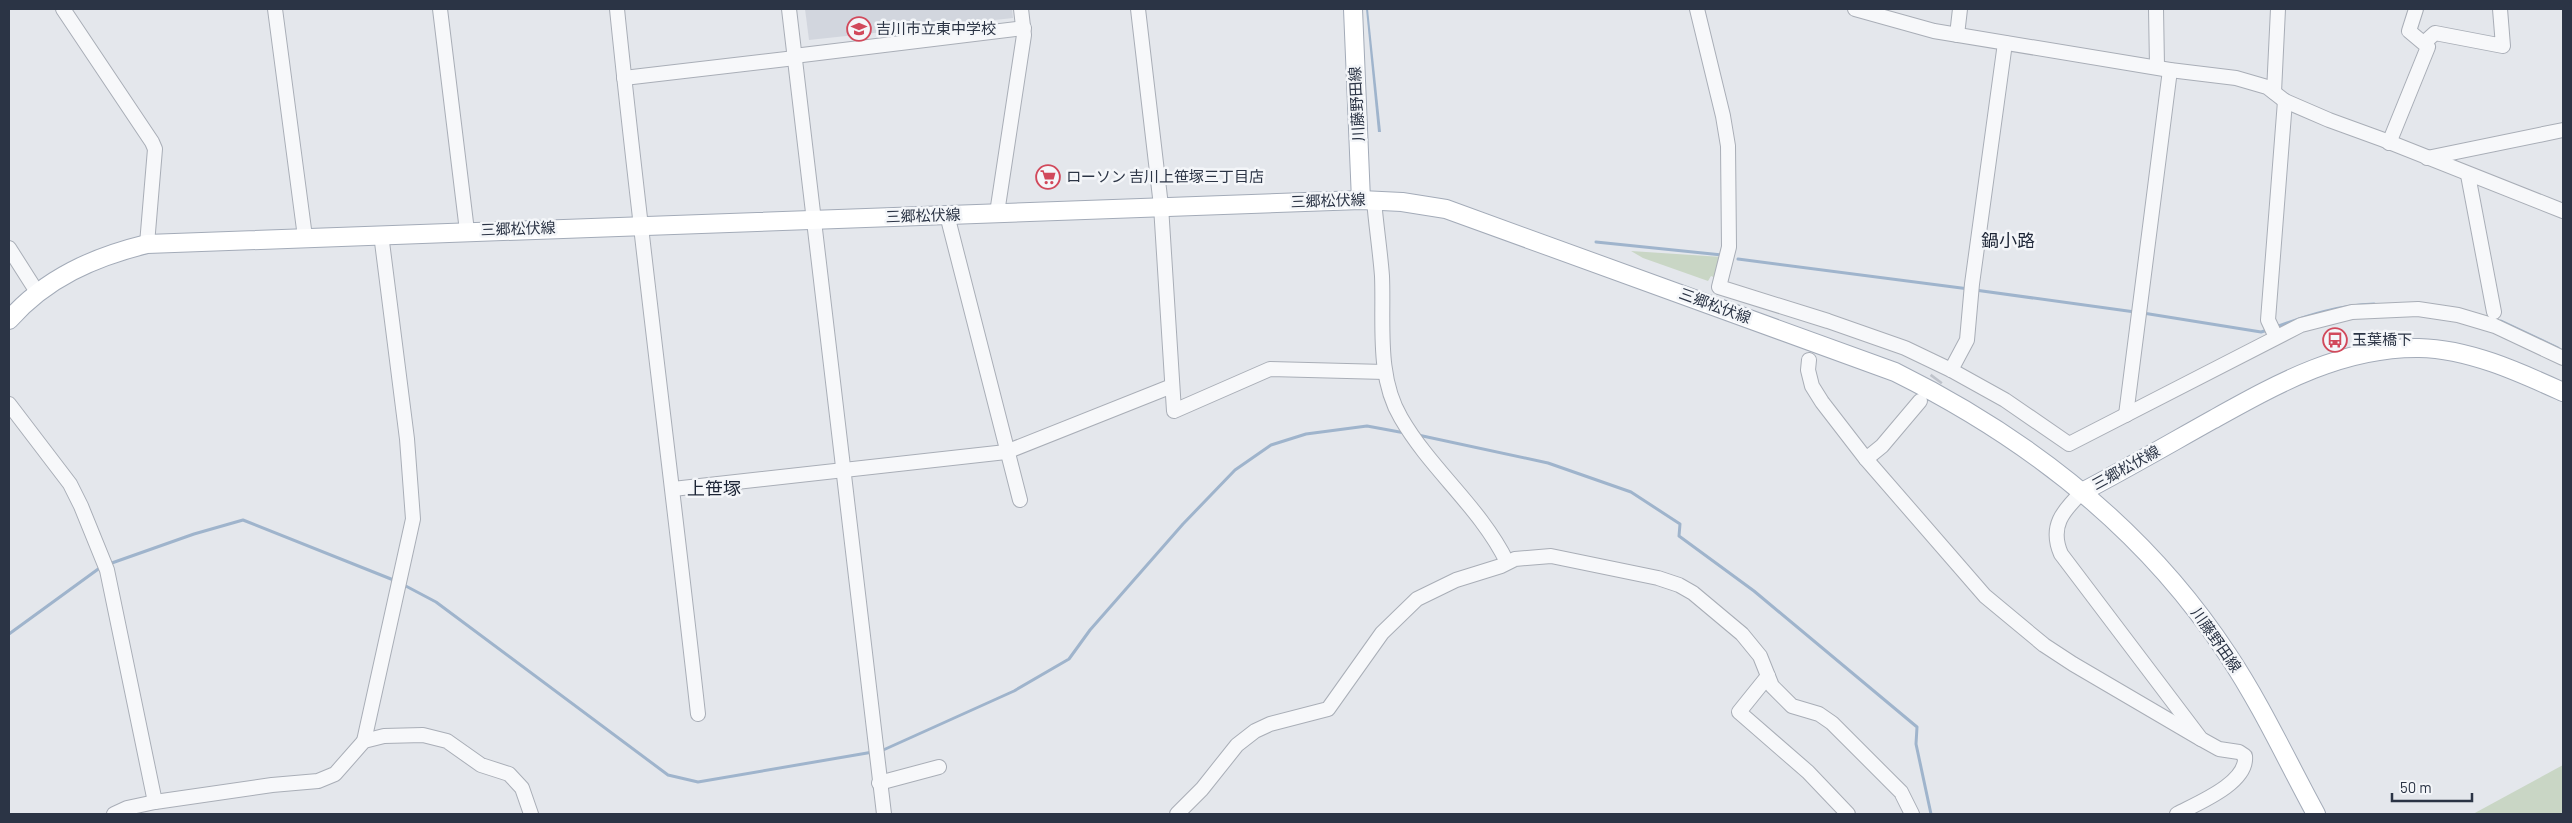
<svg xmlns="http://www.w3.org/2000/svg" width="2572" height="823" font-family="Barlow,'Noto Sans JP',sans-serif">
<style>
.built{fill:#d2d6de}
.green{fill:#c9d6c5}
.water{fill:#9fb4cc}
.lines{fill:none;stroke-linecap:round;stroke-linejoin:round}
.stream{stroke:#9fb4cc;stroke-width:3}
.minor-tunnel{stroke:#bfc3cb;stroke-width:14;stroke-dasharray:14 7;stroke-linecap:butt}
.minor-casing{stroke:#a9aeb7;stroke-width:16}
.major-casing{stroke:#a3abb8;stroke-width:20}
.minor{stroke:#f7f8fa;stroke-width:14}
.major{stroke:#fff;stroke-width:18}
.labels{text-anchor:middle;stroke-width:5;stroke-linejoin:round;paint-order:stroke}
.poi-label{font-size:15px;fill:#2b3445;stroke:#f4f6f9;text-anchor:start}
.street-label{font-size:15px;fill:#2b3445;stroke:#f4f6f9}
.quarter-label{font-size:18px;fill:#1d2536;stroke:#f4f6f9}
</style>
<rect width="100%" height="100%" fill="#e4e7ec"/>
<!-- built -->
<path class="built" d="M805,9H1012L1013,18L809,40Z"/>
<!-- green -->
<g class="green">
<path d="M1631,251L1722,257L1716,278L1711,276L1708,281L1643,258Z"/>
<path d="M2563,765V814H2473Z"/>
</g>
<!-- water -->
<path class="water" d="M1366,9H1368L1381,132H1378Z"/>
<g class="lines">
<!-- stream -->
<g class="stream">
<path d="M1596,242L1722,255"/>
<path d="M1738,259L1969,289"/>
<path d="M1975,290L2135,312"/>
<path d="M2143,313L2261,332L2268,330"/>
<path d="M2501,321L2558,348"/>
<path d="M2276,327C2308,315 2340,305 2374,304"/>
<path d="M1418,435L1548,463L1631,492L1680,524L1679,536L1754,591L1917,727L1916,744L1931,814"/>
<path d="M109,564L194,534L243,520L396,581"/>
<path d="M402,584L436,602L668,775L698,782L873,752"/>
<path d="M9,634L101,567"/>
<path d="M881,751L1014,691L1069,659L1090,630L1183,524L1235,470L1271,445L1306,434L1367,426L1405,433"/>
</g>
<!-- minor-tunnel -->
<path class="minor-tunnel" d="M1923,397L1937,378"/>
<!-- minor casing -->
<g class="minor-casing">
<g id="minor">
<path d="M63,9L152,142L155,149L147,244"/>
<path d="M275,9L305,237"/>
<path d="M440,9L467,231"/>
<path d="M617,9C641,244 672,479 698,714"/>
<path d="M789,9L884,814"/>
<path d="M1138,9L1161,206L1174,411L1270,369L1385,372"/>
<path d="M1697,9L1723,116L1728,146L1729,247L1719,287L1828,321L1905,348L1951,370L2005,400L2069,444L2301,325L2352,312L2418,309L2458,315L2495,326L2563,358"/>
<path d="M1855,9L1934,31L2170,70L2236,78L2267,87L2285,101L2329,120L2384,140L2563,211"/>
<path d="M2156,9L2157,66"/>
<path d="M1957,35L1960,9"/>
<path d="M2425,42L2435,33L2503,46L2500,9"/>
<path d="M794,56L1024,28"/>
<path d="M624,78L795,58"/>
<path d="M2274,92L2278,9"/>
<path d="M2389,143L2428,47L2409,31L2416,9"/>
<path d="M2427,158L2563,130"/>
<path d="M2468,175L2494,312"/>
<path d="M1374,200C1376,225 1380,250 1382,276C1384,322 1376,376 1401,418C1431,470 1480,507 1507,562"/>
<path d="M997,213L1024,35L1021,9"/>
<path d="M947,215L1020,500"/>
<path d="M9,248L37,292"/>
<path d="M2276,337L2268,320L2285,101"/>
<path d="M1809,360L1808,370L1812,386L1822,402L1866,459L1985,596L2044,645L2073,664L2201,739"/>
<path d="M1951,370L1967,340L1972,284L2005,43"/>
<path d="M9,404L70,484L81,506L107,570L155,802"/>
<path d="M2126,415L2170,70"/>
<path d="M1866,459L1882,446L1920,401"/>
<path d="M673,489L1006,452L1172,386"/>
<path d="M2082,492C2063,511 2049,526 2061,554L2201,739L2219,749L2239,752L2245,756C2248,783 2198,803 2177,814"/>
<path d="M1768,676L1739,712L1808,772L1848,814"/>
<path d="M364,741L413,519L407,439L381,234"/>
<path d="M879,783L939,767"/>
<path d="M114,814L127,808L155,802L272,785L318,781L335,774L364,741L384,736L423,735L447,741L481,765L509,774L522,788L531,814"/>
<path d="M1177,814L1202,789L1237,745L1255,731L1270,724L1328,709L1382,633L1417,599L1456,580L1501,566L1515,559L1551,556L1658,578L1679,585L1693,593L1742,634L1760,656L1772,686L1792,706L1819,714L1832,723L1901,792L1912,814"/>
</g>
</g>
<!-- major casing -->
<g class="major-casing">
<g id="major">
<path d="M1353,9L1361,200"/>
<path d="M9,320C46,278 94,257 147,244L1361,200L1402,202L1446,209L1895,372C2028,438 2146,530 2228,655C2262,706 2287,761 2316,814"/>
<path d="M2082,492C2126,469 2169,444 2212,420C2277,384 2342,347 2419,348C2469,349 2519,372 2563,392"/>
</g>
</g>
<!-- minor -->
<use href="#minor" class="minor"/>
<!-- major -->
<use href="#major" class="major"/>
</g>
<!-- icons -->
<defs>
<g id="school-ring" transform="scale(1.25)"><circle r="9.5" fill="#f4f6f9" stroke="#d1495b" stroke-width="1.5"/><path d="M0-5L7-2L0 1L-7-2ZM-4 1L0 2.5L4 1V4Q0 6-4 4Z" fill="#d1495b"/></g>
<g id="supermarket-ring" transform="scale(1.25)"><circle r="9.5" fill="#f4f6f9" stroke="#d1495b" stroke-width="1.5"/><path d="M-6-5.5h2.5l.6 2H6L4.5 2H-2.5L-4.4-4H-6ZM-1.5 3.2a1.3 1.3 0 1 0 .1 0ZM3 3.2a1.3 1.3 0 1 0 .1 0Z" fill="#d1495b"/></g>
<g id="bus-ring" transform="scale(1.25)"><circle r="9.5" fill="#f4f6f9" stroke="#d1495b" stroke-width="1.5"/><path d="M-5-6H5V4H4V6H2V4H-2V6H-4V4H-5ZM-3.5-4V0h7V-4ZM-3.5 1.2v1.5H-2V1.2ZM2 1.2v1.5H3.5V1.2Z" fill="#d1495b"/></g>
</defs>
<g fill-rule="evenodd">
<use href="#school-ring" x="859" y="29"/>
<use href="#supermarket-ring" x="1048" y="177"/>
<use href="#bus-ring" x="2335" y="340"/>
</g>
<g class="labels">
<!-- poi labels -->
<g class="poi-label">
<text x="876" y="34">吉川市立東中学校</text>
<text x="1066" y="182">ローソン 吉川上笹塚三丁目店</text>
<text x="2352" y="345">玉葉橋下</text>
</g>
<!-- street labels -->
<g class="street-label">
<text transform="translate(1357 104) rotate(-93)" y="5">川藤野田線</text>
<text transform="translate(1328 201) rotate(-2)" y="5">三郷松伏線</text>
<text transform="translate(923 216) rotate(-2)" y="5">三郷松伏線</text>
<text transform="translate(518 229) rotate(-2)" y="5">三郷松伏線</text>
<text transform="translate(1715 306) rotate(20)" y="5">三郷松伏線</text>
<text transform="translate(2126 468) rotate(-29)" y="5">三郷松伏線</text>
<text transform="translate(2216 640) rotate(55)" y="5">川藤野田線</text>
</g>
<!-- quarter labels -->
<g class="quarter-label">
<text x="2008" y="247">鍋小路</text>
<text x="714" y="495">上笹塚</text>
</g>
</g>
<!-- border -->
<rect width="2572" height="823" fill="none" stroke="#2b3445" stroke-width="20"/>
<!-- scale -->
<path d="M2392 793v8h80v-8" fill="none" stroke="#2b3445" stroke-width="2.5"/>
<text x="2400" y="793" font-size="15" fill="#2b3445" stroke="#f4f6f9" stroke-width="4" paint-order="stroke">50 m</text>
</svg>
